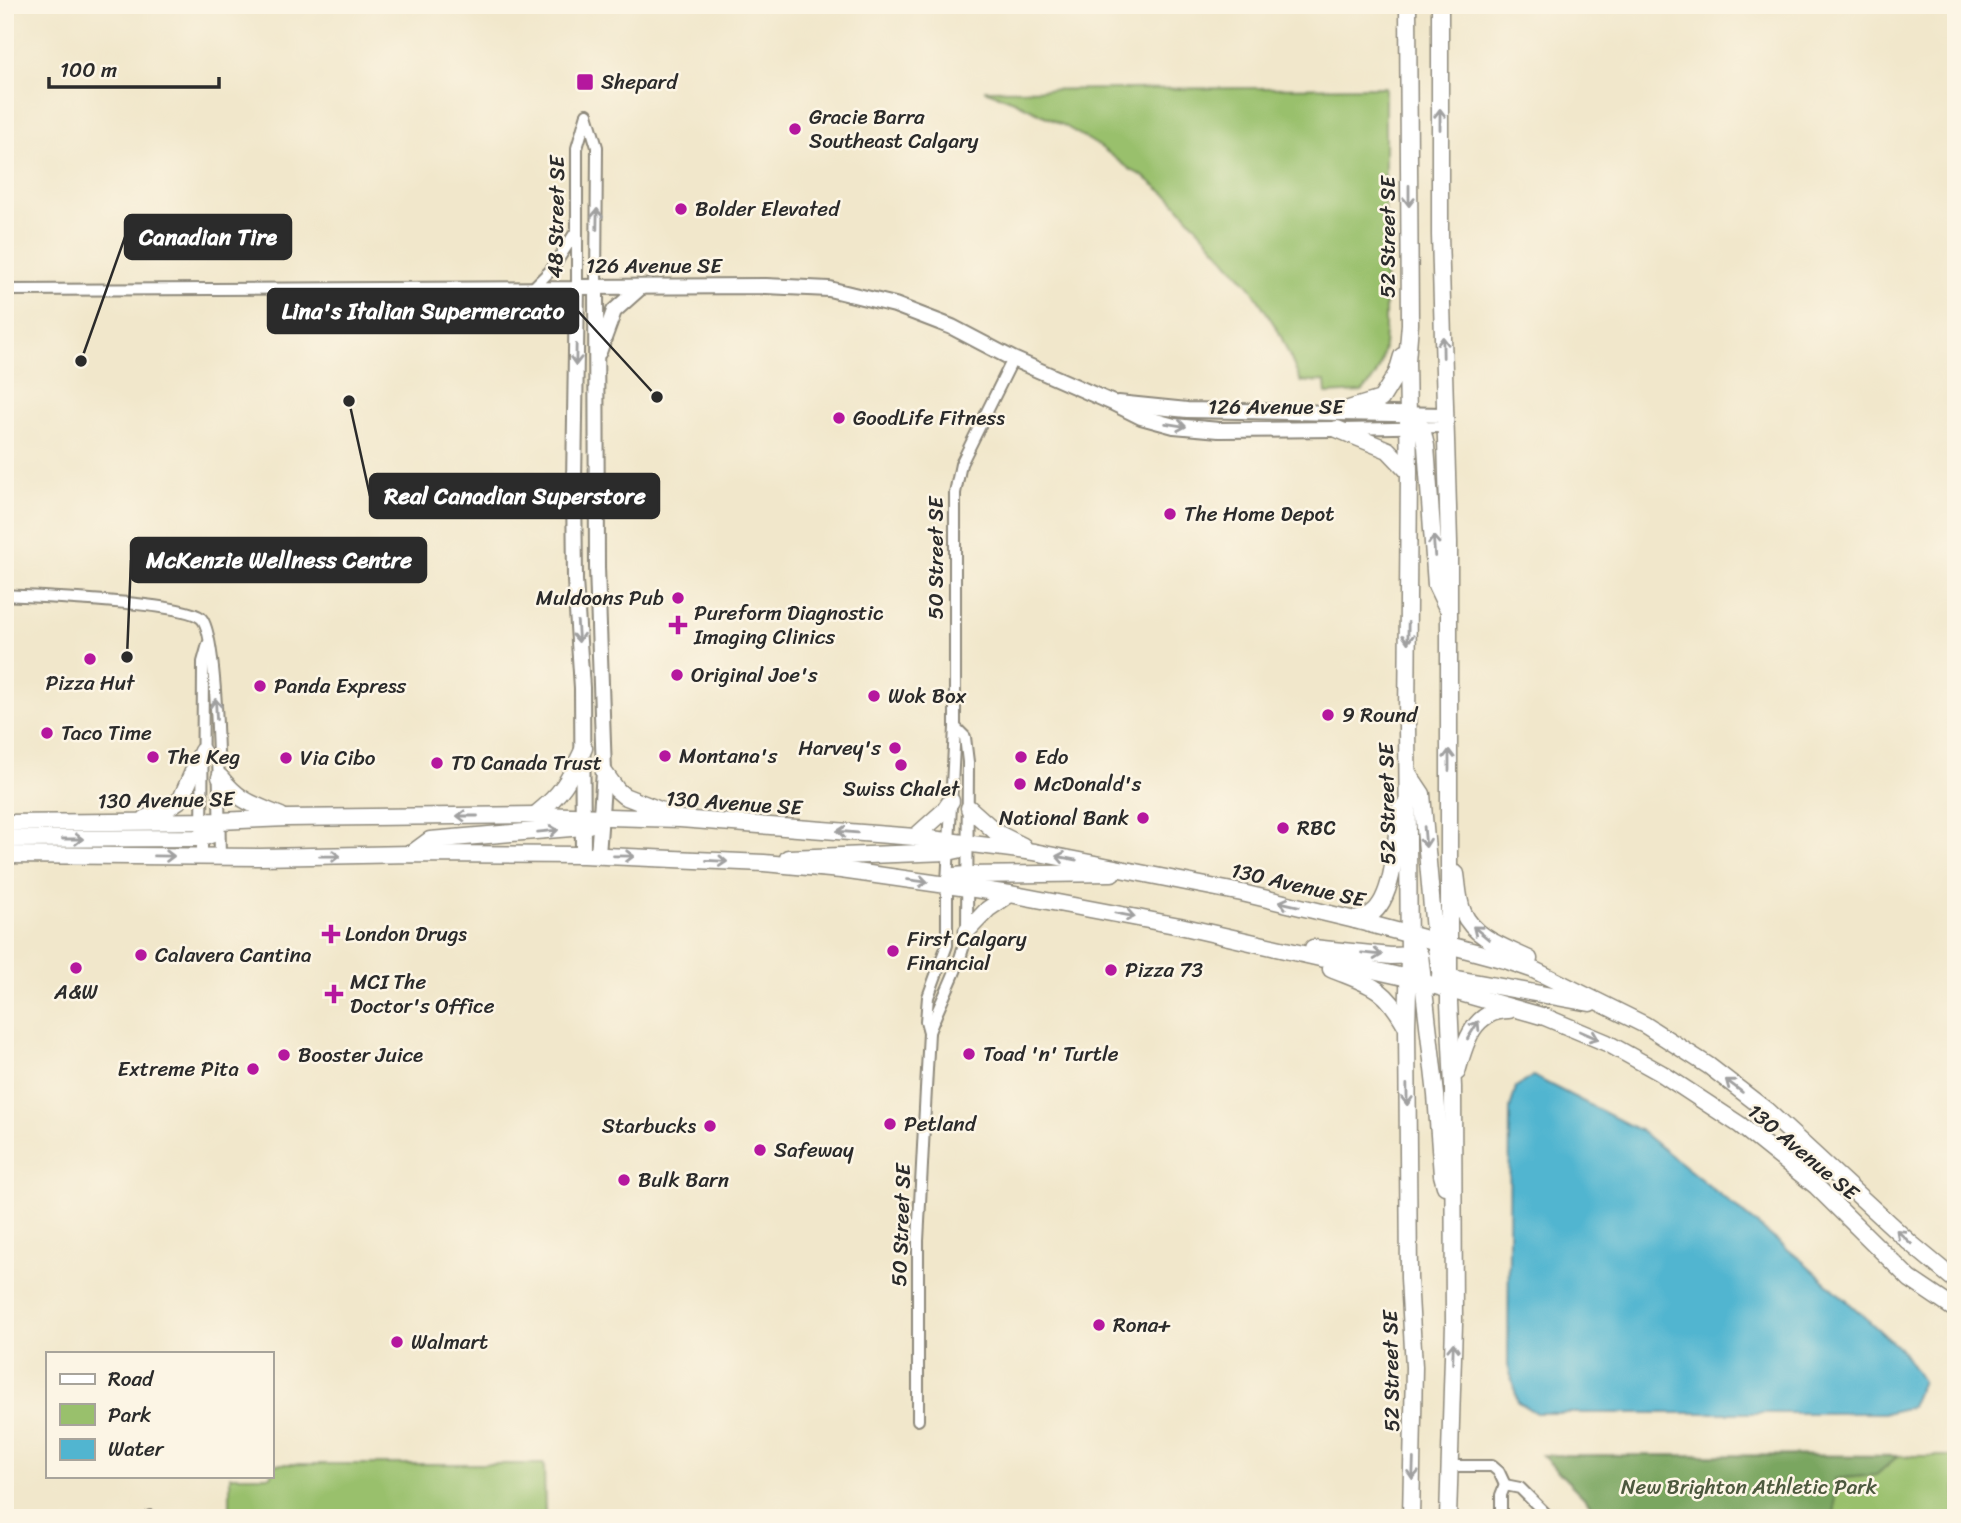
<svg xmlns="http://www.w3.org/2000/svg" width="1961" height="1523" font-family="Sriracha,sans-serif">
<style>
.green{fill:#99c06c;stroke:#62764c;stroke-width:2}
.forest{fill:#7aa660;stroke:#526846;stroke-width:2}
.water{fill:#51b5d0;stroke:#3e707e;stroke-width:2}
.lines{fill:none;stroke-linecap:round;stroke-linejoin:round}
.minor-casing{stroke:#8e897b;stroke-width:14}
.tertiary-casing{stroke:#8e897b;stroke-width:18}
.secondary-casing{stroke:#8e897b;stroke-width:19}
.minor{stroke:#fff;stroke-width:10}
.tertiary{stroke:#fff;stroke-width:14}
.secondary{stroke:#fff;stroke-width:16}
.oneway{stroke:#a0a0a0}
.poi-dot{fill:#b5179e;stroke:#fcf5e5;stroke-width:2.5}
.labels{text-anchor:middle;stroke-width:5;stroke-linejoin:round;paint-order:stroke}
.poi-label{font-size:21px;fill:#2b2b2b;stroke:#fcf5e5;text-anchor:start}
.street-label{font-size:21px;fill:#2b2b2b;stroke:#fcf5e5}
.park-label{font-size:21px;fill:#4c583e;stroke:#fcf5e5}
.leader{fill:none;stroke:#2b2b2b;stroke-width:2.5}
.callout-dot{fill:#2b2b2b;stroke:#fcf5e5;stroke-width:2.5}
.callout{fill:#2b2b2b;stroke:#2b2b2b;stroke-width:2.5}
.callout-label{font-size:23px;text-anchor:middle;font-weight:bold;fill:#fff}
</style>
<rect width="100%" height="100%" fill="#fcf5e5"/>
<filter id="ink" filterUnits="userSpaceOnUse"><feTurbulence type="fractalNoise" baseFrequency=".0143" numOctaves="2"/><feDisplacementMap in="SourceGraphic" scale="14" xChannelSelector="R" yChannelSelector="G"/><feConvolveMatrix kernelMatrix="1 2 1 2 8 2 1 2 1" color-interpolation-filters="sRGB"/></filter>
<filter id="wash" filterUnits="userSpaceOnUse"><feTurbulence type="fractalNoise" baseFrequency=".00686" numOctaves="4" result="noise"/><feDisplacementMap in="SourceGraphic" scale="28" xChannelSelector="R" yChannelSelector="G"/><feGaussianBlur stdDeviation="1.57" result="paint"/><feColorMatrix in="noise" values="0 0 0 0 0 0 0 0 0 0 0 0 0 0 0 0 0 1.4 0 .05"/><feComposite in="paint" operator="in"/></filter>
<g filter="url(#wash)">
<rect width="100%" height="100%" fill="#f1e7cb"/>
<!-- green -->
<g class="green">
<path d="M1385,87V330C1384,358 1382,373 1362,392L1326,394L1325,381L1301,382L1279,332L1249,285L1172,199L1143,176L1131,170L1099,146L1063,125L1014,101L984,90Z"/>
<path d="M1542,1455L1956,1456V1518H1604Z"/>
<path d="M271,1464H544L545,1518H230V1476H271Z"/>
</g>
<!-- forest -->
<path class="forest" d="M1542,1455L1898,1456L1876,1475L1834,1479L1835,1518H1604Z"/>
<!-- water -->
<path class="water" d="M1533,1076L1641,1131L1806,1264L1902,1351L1922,1381L1911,1407L1885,1413H1536L1518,1402L1508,1365L1510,1109L1516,1087Z"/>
</g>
<g filter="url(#ink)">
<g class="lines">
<!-- minor casing -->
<g class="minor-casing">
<g id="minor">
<path d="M587,114L597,147L596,287"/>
<path d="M535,286L552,269L577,230"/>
<path d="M5,290L577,287V148L587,114"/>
<path d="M1343,429L1444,427"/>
<path d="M5,595C38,597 183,602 201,618C220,634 219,822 220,857"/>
<path d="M202,856L203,662L208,644"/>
<path d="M929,1032C942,997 961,967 967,931L968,762L965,737L955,727"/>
<path d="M918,1420V1241L929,1032L926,1021L928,997L947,945V884L955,727V493L961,464L1013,359"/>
<path d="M1449,1466H1492L1499,1472L1505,1485"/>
<path d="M150,1518V1516"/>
<path d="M1501,1518V1495L1505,1485L1520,1488L1550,1518"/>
</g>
</g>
<!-- tertiary casing -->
<g class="tertiary-casing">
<g id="tertiary">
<path d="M596,287L597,567L604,772L598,855"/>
<path d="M599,352L614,311L641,287"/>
<path d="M1118,403L1187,410L1444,415"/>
<path d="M583,855L582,688L575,580L574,482L577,287L766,286L829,289L895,305L952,327L1013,359L1113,403L1141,417L1174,426L1219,430L1337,429"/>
</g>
</g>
<!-- secondary casing -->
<g class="secondary-casing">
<g id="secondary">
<path d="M1408,5L1410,324L1407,361L1409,472L1407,724L1409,956L1407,1027L1409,1278L1414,1367L1411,1518"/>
<path d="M1440,5V235L1449,542V1002L1453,1087L1454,1324L1448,1518"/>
<path d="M1339,412L1381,399L1397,373L1402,356"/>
<path d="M1408,416L1422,428L1426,446L1436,585L1446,606"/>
<path d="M1337,429L1388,450L1409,472"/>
<path d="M604,772L617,790L624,796L675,816"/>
<path d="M1408,773L1422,794L1435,942L1441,976"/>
<path d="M220,777C240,802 252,804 281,816"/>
<path d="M969,808L997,833L1023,846"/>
<path d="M535,815C563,793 569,780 584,748"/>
<path d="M146,818L165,810L181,799L202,751"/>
<path d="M5,823L219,821L287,818L535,815L680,819L915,837L988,846L1034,852L1242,893L1355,920L1505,960L1534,970L1645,1025L1709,1066L1766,1110L1909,1242L1956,1281"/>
<path d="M915,837L944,811L951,801"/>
<path d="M5,839L202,838L213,834L219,821"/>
<path d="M411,854L430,840L583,827L594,823L600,817"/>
<path d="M5,855L261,857L411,854L583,855L764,863L841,870L1010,894L1180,926L1408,978L1545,1017L1607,1043L1661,1073L1740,1125L1816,1186L1910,1279L1956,1310"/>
<path d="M788,858L948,852L962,849L966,845"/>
<path d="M1456,874C1458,887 1458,901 1463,912C1474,938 1506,948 1529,959"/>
<path d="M947,884L954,876L967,875L1112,873"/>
<path d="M1355,920C1360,918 1367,917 1371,914C1395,898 1396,838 1399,812L1401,808"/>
<path d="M967,931L988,909L1010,894"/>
<path d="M1409,936L1420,955L1436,1095L1442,1175L1445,1186"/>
<path d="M1313,948L1391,956L1419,955"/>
<path d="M1331,969C1370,985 1384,986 1405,1024"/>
<path d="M1440,976L1590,1003"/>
<path d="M1457,1072C1465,1043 1473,1010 1509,1010"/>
</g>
</g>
<!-- minor -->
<use href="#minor" class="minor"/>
<!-- tertiary -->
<use href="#tertiary" class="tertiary"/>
<!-- secondary -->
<use href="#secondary" class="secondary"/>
</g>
<!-- one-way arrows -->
<defs><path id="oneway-shaft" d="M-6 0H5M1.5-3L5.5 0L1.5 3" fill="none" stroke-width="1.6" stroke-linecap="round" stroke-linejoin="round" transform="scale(1.75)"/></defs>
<g class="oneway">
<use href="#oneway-shaft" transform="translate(1440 119) rotate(-90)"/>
<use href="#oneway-shaft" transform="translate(1409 196) rotate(90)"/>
<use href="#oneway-shaft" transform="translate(597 219) rotate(-89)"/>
<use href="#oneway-shaft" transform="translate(1443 347) rotate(-91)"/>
<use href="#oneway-shaft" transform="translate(576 355) rotate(91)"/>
<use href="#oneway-shaft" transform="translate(1176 425) rotate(9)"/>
<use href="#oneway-shaft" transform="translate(1434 546) rotate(-94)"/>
<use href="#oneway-shaft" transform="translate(578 632) rotate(86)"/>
<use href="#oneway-shaft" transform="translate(1408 633) rotate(91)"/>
<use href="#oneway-shaft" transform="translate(216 709) rotate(-93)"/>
<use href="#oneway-shaft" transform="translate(1449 760) rotate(-90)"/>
<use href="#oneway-shaft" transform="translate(467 816) rotate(180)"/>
<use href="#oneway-shaft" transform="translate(548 831) rotate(-6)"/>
<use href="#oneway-shaft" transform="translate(847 832) rotate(-175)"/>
<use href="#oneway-shaft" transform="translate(1425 837) rotate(85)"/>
<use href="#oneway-shaft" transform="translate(73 839)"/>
<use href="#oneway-shaft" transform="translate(164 856) rotate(1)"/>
<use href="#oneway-shaft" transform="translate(330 856) rotate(-1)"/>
<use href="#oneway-shaft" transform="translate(624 856) rotate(1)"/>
<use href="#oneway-shaft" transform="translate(1066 858) rotate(-169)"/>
<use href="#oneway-shaft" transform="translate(717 861) rotate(3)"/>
<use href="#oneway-shaft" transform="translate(918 881) rotate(7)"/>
<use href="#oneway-shaft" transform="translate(1289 904) rotate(-167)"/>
<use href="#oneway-shaft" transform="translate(1125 915) rotate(11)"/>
<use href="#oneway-shaft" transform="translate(1481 933) rotate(-141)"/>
<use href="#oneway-shaft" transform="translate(1372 954) rotate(6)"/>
<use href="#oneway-shaft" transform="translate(1473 1030) rotate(-58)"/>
<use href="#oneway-shaft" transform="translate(1589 1035) rotate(23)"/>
<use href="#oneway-shaft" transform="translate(1734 1086) rotate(-143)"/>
<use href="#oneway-shaft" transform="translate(1407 1095) rotate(89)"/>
<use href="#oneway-shaft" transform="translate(1904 1237) rotate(-137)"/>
<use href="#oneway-shaft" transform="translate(1453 1353) rotate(-88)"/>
<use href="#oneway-shaft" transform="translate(1413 1469) rotate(92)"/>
</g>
</g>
<!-- markers -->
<g class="poi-dot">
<rect x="576" y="73" width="18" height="18" rx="3.5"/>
<circle cx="795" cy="129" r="7"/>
<circle cx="681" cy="209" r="7"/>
<circle cx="839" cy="418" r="7"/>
<circle cx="1170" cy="514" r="7"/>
<circle cx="678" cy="598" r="7"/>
<path d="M674.5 614.5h7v7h7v7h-7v7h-7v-7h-7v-7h7z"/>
<circle cx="90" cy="659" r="7"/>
<circle cx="677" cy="675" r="7"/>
<circle cx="260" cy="686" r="7"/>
<circle cx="874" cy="696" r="7"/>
<circle cx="1328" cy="715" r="7"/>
<circle cx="47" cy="733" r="7"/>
<circle cx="895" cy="748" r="7"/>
<circle cx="665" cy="756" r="7"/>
<circle cx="153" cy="757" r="7"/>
<circle cx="1021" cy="757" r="7"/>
<circle cx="286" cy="758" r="7"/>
<circle cx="437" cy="763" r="7"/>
<circle cx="901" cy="765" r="7"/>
<circle cx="1020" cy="784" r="7"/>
<circle cx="1143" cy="818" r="7"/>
<circle cx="1283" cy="828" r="7"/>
<path d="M327.5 923.5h7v7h7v7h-7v7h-7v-7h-7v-7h7z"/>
<circle cx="893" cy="951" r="7"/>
<circle cx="141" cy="955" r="7"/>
<circle cx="76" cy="968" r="7"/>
<circle cx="1111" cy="970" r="7"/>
<path d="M330.5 983.5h7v7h7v7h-7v7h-7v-7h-7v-7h7z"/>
<circle cx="969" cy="1054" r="7"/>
<circle cx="284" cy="1055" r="7"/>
<circle cx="253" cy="1069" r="7"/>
<circle cx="890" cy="1124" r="7"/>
<circle cx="710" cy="1126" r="7"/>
<circle cx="760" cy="1150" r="7"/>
<circle cx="624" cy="1180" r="7"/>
<circle cx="1099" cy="1325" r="7"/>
<circle cx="397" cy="1342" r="7"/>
</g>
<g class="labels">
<!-- poi labels -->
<g class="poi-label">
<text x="601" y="89">Shepard</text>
<text x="809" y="124">Gracie Barra<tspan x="809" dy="24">Southeast Calgary</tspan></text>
<text x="695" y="216">Bolder Elevated</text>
<text x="853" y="425">GoodLife Fitness</text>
<text x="1184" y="521">The Home Depot</text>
<text x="664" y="605" text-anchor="end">Muldoons Pub</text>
<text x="694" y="620">Pureform Diagnostic<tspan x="694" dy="24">Imaging Clinics</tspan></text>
<text x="691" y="682">Original Joe's</text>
<text x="90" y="690" text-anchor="middle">Pizza Hut</text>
<text x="274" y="693">Panda Express</text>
<text x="888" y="703">Wok Box</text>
<text x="1342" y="722">9 Round</text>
<text x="61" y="740">Taco Time</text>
<text x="881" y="755" text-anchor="end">Harvey's</text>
<text x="679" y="763">Montana's</text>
<text x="167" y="764">The Keg</text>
<text x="1035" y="764">Edo</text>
<text x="300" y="765">Via Cibo</text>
<text x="451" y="770">TD Canada Trust</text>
<text x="1034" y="791">McDonald's</text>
<text x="901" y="796" text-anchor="middle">Swiss Chalet</text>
<text x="1129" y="825" text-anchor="end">National Bank</text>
<text x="1297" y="835">RBC</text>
<text x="345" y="941">London Drugs</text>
<text x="907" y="946">First Calgary<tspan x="907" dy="24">Financial</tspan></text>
<text x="155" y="962">Calavera Cantina</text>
<text x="1125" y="977">Pizza 73</text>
<text x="350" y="989">MCI The<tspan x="350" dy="24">Doctor's Office</tspan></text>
<text x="76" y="999" text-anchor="middle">A&amp;W</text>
<text x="983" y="1061">Toad 'n' Turtle</text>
<text x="298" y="1062">Booster Juice</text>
<text x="239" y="1076" text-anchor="end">Extreme Pita</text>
<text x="904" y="1131">Petland</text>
<text x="696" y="1133" text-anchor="end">Starbucks</text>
<text x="774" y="1157">Safeway</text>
<text x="638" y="1187">Bulk Barn</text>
<text x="1113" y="1332">Rona+</text>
<text x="411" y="1349">Walmart</text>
</g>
<!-- street labels -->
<g class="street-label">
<text transform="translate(556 217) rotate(-89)" y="7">48 Street SE</text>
<text transform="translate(1388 237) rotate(-90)" y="7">52 Street SE</text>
<text x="654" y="273">126 Avenue SE</text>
<text x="1276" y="414">126 Avenue SE</text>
<text transform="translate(936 558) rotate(-90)" y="7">50 Street SE</text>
<text transform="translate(166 800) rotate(-1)" y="7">130 Avenue SE</text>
<text transform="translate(734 803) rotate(4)" y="7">130 Avenue SE</text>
<text transform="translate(1387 804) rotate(-91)" y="7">52 Street SE</text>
<text transform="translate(1298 885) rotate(13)" y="7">130 Avenue SE</text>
<text transform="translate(1803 1152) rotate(40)" y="7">130 Avenue SE</text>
<text transform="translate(901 1225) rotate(-88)" y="7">50 Street SE</text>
<text transform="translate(1391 1371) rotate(-91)" y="7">52 Street SE</text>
</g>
<!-- park labels -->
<g class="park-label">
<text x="1749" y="1494">New Brighton Athletic Park</text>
</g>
</g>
<!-- callouts -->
<path class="leader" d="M81 361L125 237M657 397L578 311M349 401L370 496M127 657L131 560"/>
<g class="callout-dot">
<circle cx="81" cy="361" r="7"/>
<circle cx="657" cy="397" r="7"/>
<circle cx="349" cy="401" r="7"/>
<circle cx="127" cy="657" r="7"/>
</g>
<g class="callout">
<rect x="125" y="215" width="166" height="44" rx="7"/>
<rect x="268" y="289" width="310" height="44" rx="7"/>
<rect x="370" y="474" width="289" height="44" rx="7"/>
<rect x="131" y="538" width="295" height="44" rx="7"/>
</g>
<g class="callout-label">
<text x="208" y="245">Canadian Tire</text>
<text x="423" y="319">Lina's Italian Supermercato</text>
<text x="515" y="504">Real Canadian Superstore</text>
<text x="279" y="568">McKenzie Wellness Centre</text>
</g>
<!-- margin -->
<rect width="1961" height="1523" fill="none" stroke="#fcf5e5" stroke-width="28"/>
<!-- legend -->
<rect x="46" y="1352" width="228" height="126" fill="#fcf5e5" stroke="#a8a49b" stroke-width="2"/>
<rect x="60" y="1374" width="35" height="10" fill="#ffffff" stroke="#a8a49b" stroke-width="2"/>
<text x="108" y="1386" font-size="21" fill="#2b2b2b">Road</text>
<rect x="60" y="1404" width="35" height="21" fill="#99c06c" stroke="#a8a49b" stroke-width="2"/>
<text x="108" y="1422" font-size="21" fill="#2b2b2b">Park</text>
<rect x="60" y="1439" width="35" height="21" fill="#51b5d0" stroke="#a8a49b" stroke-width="2"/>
<text x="108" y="1456" font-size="21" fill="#2b2b2b">Water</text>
<!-- scale -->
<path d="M49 77v10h170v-10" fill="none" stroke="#2b2b2b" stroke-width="3.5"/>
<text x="60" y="77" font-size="21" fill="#2b2b2b" stroke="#fcf5e5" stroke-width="5" paint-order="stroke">100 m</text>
</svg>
